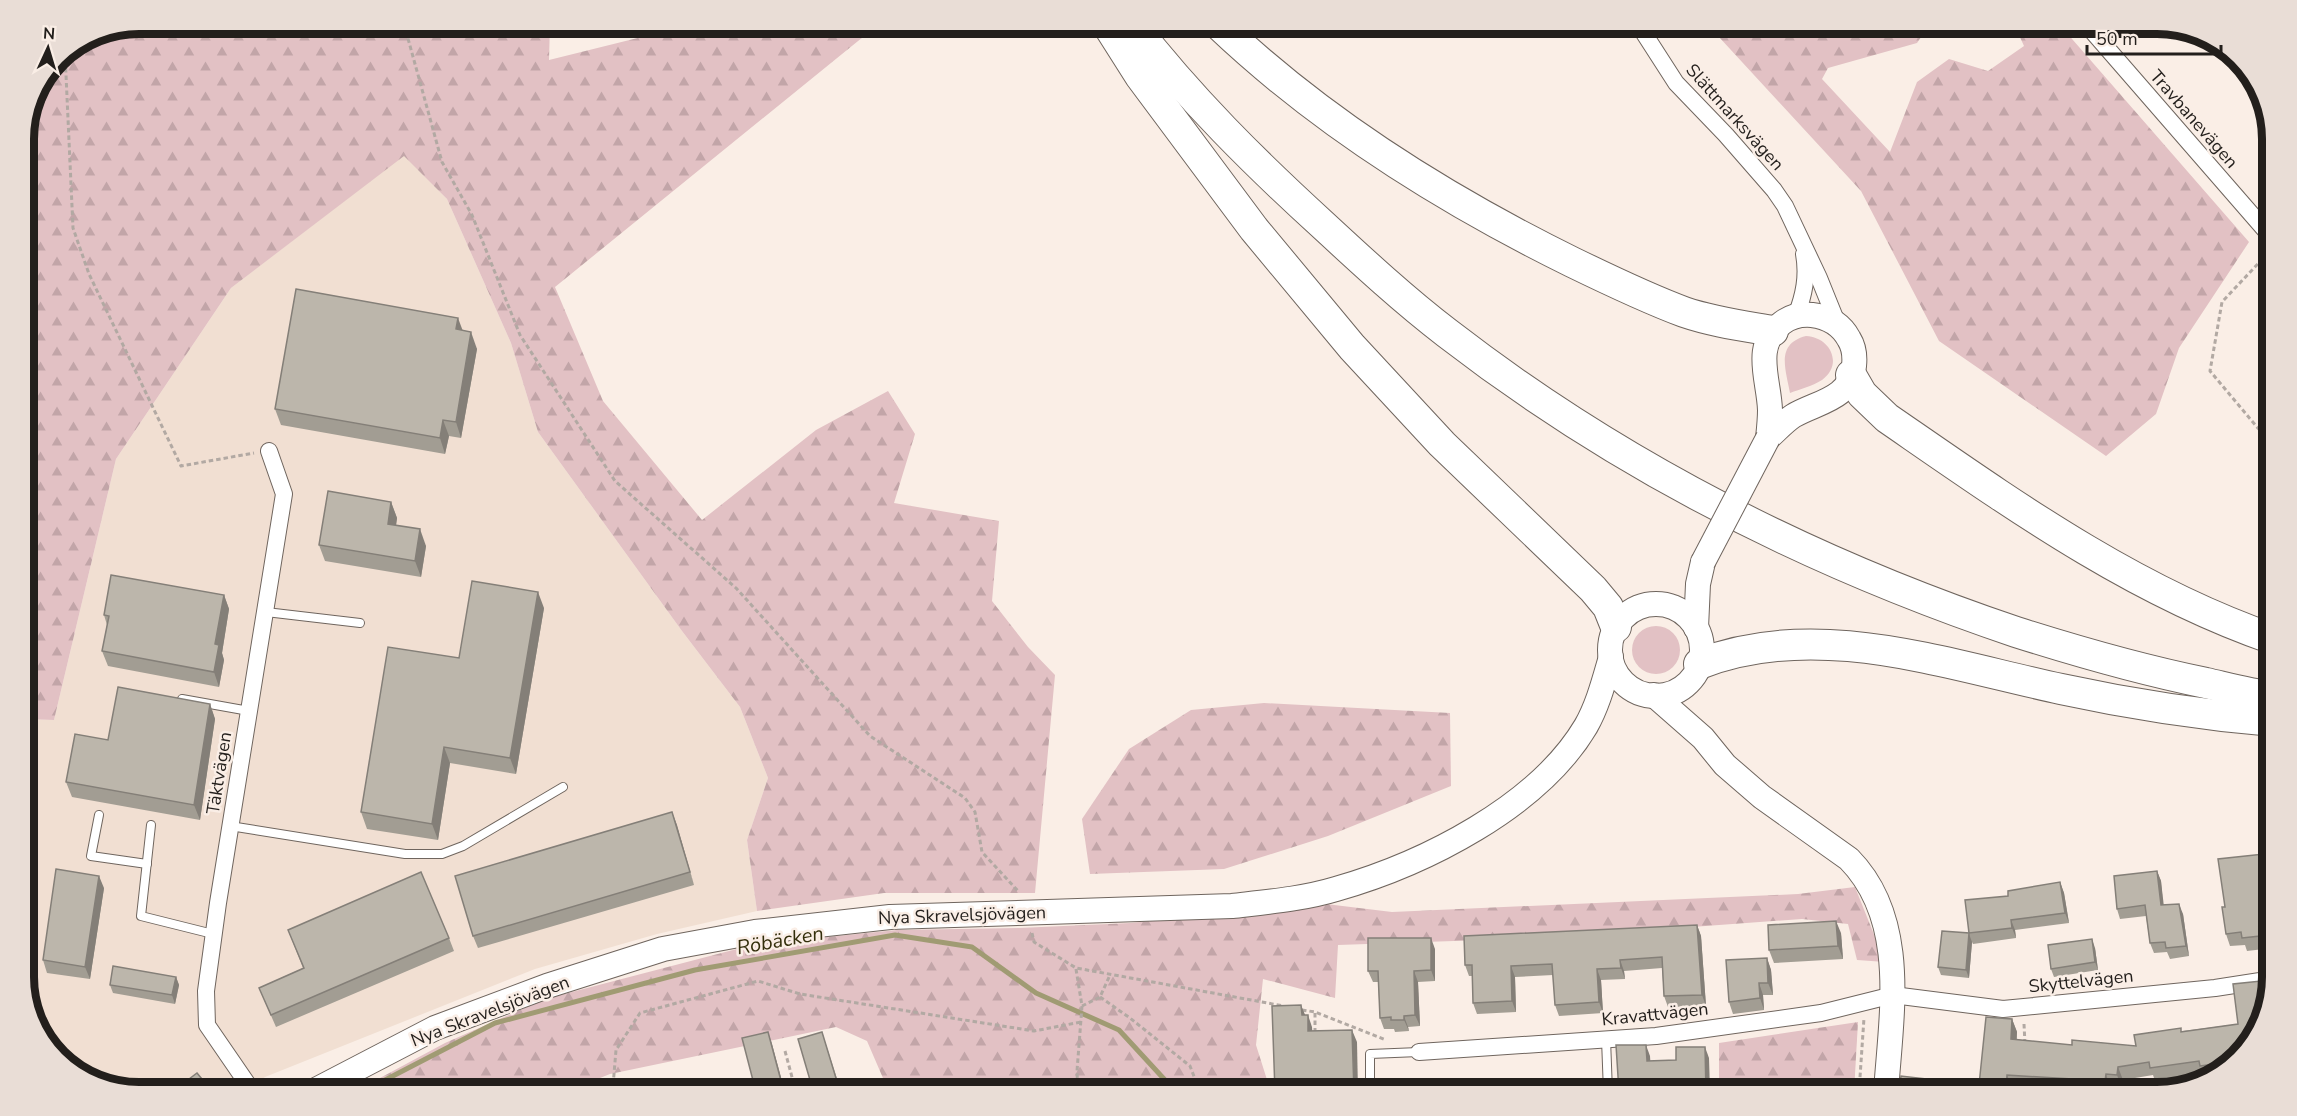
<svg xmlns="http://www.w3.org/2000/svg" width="2297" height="1116" font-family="'Nunito Sans',sans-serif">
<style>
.built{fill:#f1dfd2}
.grass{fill:#e2c1c4}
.forest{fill:url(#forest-firs)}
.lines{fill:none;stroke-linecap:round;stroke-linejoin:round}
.stream{stroke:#a09b73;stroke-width:5}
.lane-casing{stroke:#6f655e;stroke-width:10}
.street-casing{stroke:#6f655e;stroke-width:18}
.secondary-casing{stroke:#6f655e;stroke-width:26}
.highway-casing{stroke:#6f655e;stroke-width:32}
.path{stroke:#b2a9a3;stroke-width:3;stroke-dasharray:4.5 3;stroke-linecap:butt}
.lane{stroke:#fff;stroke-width:8}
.street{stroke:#fff;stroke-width:16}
.secondary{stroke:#fff;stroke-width:24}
.highway{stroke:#fff;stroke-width:30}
.secondary-bridge-casing{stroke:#6f655e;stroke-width:26;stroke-linecap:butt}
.secondary-bridge{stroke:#fff;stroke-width:24}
.wall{fill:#a29d93}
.shaded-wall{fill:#847f78}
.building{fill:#bcb6ab;stroke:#847f78;stroke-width:1.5}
.labels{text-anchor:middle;stroke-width:5;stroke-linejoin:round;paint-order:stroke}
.street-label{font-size:18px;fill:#231f1c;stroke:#faeee6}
.water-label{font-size:20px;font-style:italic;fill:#322d0a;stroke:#faeee6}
.rim{fill:none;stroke:#231f1c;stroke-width:8}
</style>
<defs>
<pattern id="forest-firs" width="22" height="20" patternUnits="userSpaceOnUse" patternTransform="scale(1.5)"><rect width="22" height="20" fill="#e2c1c4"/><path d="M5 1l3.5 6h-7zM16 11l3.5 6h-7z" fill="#c2a5a8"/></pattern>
</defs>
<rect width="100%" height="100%" fill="#faeee6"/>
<!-- built -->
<path class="built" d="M404,155L447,199L511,343L538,432L682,631L740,707L768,778L747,840L757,911L657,934L535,969L265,1077L246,1092H139L89,1080L44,1041L24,985V719L54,720L116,459L231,288Z"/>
<!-- grass -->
<g class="grass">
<path d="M1806,336C1830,337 1844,364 1822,380C1813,386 1800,389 1790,393C1786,370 1775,344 1806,336Z"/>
<circle cx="1656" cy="650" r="24"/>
</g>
<!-- forest -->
<g class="forest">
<path d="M139,24H550L549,60L694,24H879L555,287L603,401L702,520L816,430L888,391L915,434L894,503L999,521L992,601L1028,647L1055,675L1035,893H884L757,911L747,840L768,778L740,707L682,631L538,432L511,343L447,199L404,156L231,288L116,459L54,720L24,719V132L58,58L95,33Z"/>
<path d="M1707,24H1930L1917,43L1828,68L1822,79L1890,152L1917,82L1949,59L1988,71L2024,46L2014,24H2059L2249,242L2179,348L2156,414L2106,456L1939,341L1861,191Z"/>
<path d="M2273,315V386L2258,369L2261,326Z"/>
<path d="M1264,703L1450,713L1451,786L1328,836L1224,869L1090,874L1082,819L1129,749L1191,710Z"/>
<path d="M1855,887L1885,962L1857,960L1848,924L1802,919L1543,938L1338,945L1335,998L1263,979L1256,1045L1269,1086L1257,1092H993L925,1086L918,1092H889L867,1041L836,1027L610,1074L565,1092H354L445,1043L545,999L756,944L897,930L1019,928L1130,923L1326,904L1392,912L1798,894Z"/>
<path d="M1858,1022L1854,1092H1719V1043Z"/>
</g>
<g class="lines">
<!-- stream -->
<path class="stream" d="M362,1092L495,1023L695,970L895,935L972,947L1036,993L1119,1030L1176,1092"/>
<!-- lane casing -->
<g class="lane-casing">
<g id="lane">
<path d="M266,612L360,623"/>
<path d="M182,699L249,711"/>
<path d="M99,815L91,856L147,864"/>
<path d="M151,825L141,916L213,934"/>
<path d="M230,826L405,854H442L463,846L563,787"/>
<path d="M1606,1039L1608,1092"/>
<path d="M1370,1092V1054L1419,1052"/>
</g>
</g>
<!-- street casing -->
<g class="street-casing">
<g id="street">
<path d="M1638,24L1676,83L1726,135L1774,190L1785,206L1819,278L1838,325"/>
<path d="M2086,24L2273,239"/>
<path d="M1796,316C1804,295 1808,276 1804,254"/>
<path d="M1419,1052L1656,1036L1821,1013L1893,995L2003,1009L2215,988L2273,979"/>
<path d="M253,1092L207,1025L206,991L218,903L284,494L269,451"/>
</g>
</g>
<!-- secondary casing -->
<g class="secondary-casing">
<g id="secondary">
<path d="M1812,315C1828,317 1841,324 1849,339C1854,347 1855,357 1854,366C1850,400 1816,402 1793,416C1784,422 1776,431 1768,438C1769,429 1770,419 1770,410C1769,379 1752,346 1782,323C1791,316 1801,314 1812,315Z"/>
<circle cx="1656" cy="650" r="46"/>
<path d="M1696,628L1698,584L1703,562"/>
<path d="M1654,695L1703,738L1725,765L1762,797L1849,859C1909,920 1891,1015 1886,1092"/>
<path d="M312,1092L435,1028L547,986L663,949L755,932L890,917L1232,906C1267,902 1303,899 1336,889C1424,864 1538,807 1586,726C1598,705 1604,681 1611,657"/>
</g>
</g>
<!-- highway casing -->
<g class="highway-casing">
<g id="highway">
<path d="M1107,24L1140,76L1254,229L1352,347L1442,444L1593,589L1608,607L1616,627"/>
<path d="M1132,24C1189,98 1256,164 1324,226C1364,263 1404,300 1447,333C1619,466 1811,563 2016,632C2079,652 2142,670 2206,683C2228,688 2251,694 2273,697"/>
<path d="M1218,24C1321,122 1444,199 1572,262C1609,280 1646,298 1684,312C1713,322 1744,326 1773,331"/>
<path d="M1851,375L1862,394L1887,418C2009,502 2131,590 2273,639"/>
<path d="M1699,664C1816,618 1944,664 2061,689C2130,704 2202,715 2273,721"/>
</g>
</g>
<!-- path -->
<g class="path">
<path d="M404,24L442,162L472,215L520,335L615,481L736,588L870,736L965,798L975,812L982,852L1018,891"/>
<path d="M65,53L73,228L89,274L181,466L254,453"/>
<path d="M2268,253L2222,302L2210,371L2273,446"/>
<path d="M1032,933L1034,942L1076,968L1284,1006"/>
<path d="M1076,969L1082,1006L1077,1071L1078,1092"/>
<path d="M1100,997L1130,1018L1190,1066L1200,1092"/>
<path d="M1082,1006L1100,997L1110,975"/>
<path d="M1302,1010L1315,1012L1386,1040"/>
<path d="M1315,1013V1033"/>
<path d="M2024,1024L2025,1044"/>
<path d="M785,1051L796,1092"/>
<path d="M615,1092L613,1086L616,1050L640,1013L758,981L800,994L1034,1031L1081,1022"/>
<path d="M1859,1092L1864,1018"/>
</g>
<!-- lane -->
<use href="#lane" class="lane"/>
<!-- street -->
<use href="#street" class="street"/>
<!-- secondary -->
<use href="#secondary" class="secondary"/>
<!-- highway -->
<use href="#highway" class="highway"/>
<!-- secondary-bridge casing -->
<g class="secondary-bridge-casing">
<path id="secondary-bridge" d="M1703,562L1768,438"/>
</g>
<!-- secondary-bridge -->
<use href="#secondary-bridge" class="secondary-bridge"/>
</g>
<!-- wall -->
<g class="wall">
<path d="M462,331L477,349L461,438L449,436L445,454L281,425L275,409Z"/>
<path d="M391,502L397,518L396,525L426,546L421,577L325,561L319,545Z"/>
<path d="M224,595L229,609L222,653L224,660L219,687L108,666L102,651L107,625L104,615Z"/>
<path d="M544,608L516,774L450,763L438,840L367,829L361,812L459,658Z"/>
<path d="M210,704L215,719L200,820L72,797L66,782L108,740Z"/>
<path d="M672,812L694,885L478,948L473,936Z"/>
<path d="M2273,853V942L2263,943L2264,949L2247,951L2245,945L2230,946L2226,934L2225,907Z"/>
<path d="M2157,871L2161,881L2163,905L2183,914L2189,956L2170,959L2167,952L2154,953L2150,943L2146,916L2120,919L2117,909Z"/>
<path d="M2060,882L2064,893L2069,923L2015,930L2016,938L1973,944L1972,942L1969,978L1941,975L1938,967L1969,933L2008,896Z"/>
<path d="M104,888L90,979L47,973L43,960Z"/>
<path d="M1697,925L1701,936L1706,1006L1668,1007L1664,996L1662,968L1624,971L1625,979L1601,980L1603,1013L1559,1016L1555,1005L1553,975L1515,977L1516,1012L1477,1014L1473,1003V976H1469L1465,965Z"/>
<path d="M288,930L449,938L454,951L276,1027L259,988L303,968Z"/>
<path d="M1841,933L1843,959L1774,963L1769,950Z"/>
<path d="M2095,948L2098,970L2054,977L2051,969Z"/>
<path d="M1435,949V981L1418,982L1420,1026L1408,1027L1409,1031L1395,1032L1394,1029H1384L1380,1018L1378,982H1373L1368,971Z"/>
<path d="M1767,958L1771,970L1773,995H1763L1764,1010L1733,1014L1729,1002Z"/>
<path d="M176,977L179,985L175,1004L113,993L110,985Z"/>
<path d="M2266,994L2261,1027L2222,1073L2204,1078L2203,1075L2155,1081L2153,1075L2123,1080L2122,1089L2110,1088V1092H2067L2012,1088V1092H1899L1979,1085L2012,1019L2017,1032V1040L2072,1045L2136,1046L2182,1031L2238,1024Z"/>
<path d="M822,1032L840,1088L848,1092L814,1091L810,1080Z"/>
</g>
<!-- shaded-wall -->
<g class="shaded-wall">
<path d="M458,318L464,334L456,329Z"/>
<path d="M471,332L477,349L461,438L456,422Z"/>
<path d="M443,420L449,436L445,454L440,438Z"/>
<path d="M391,502L397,518L394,540L388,524Z"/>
<path d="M420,529L426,546L421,577L415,561Z"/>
<path d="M538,592L544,608L516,774L510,758Z"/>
<path d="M224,595L229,609L222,653L224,660L219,687L214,672L215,644Z"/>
<path d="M210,704L215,719L200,820L194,805Z"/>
<path d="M444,747L450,763L438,840L432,824Z"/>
<path d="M672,812L677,825L694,885L690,872Z"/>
<path d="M2157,871L2161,881L2165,916L2161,905Z"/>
<path d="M99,876L104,888L90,979L85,967Z"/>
<path d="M2060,882L2064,893L2069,923L2065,913Z"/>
<path d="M2270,882L2273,889V905Z"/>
<path d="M2179,904L2183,914L2189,956L2186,946Z"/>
<path d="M2011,920L2015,930L2016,938L2012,928Z"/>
<path d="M1836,921L1841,933L1843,959L1838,946Z"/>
<path d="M1697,925L1701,936L1706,1006L1702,995Z"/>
<path d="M2259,931L2263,943L2264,949L2260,936Z"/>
<path d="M1969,934L1972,942L1969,978L1966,970Z"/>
<path d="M1431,938L1435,949V981L1431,970Z"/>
<path d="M2092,939L2095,948L2098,970L2095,962Z"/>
<path d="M1767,958L1771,970L1773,995L1768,983Z"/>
<path d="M1620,960L1624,971L1625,979L1621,968Z"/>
<path d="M1511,966L1515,977L1516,1012L1512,1001Z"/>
<path d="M1597,969L1601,980L1603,1013L1599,1002Z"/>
<path d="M1414,971L1418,982L1420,1026L1415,1015Z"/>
<path d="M176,977L179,985L175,1004L172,995Z"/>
<path d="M2261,981L2266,994L2267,1002L2266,1009Z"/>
<path d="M1759,983L1763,995L1764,1010L1760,998Z"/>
<path d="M1301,1005L1306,1017L1302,1015Z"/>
<path d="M1308,1015L1312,1027L1313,1043L1308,1031Z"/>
<path d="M1404,1016L1408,1027L1409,1031L1404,1020Z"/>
<path d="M2012,1019L2017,1032L2015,1052L2011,1039Z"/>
<path d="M1352,1030L1357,1042L1358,1092H1354Z"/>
<path d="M768,1032L772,1044L785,1092H784Z"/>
<path d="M1646,1045L1650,1056L1651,1072L1647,1061Z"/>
<path d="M1705,1047L1709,1058L1710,1092H1706Z"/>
<path d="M2118,1067L2123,1080L2122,1089L2117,1075Z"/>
<path d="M2106,1074L2110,1088V1092H2109L2105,1081Z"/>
<path d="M2007,1075L2012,1088V1092H2007L2006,1090Z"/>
<path d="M206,1084L208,1088L203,1092H196Z"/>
</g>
<!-- building -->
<g class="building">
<path d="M296,289L458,318L456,329L471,332L456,422L443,420L440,438L275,409Z"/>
<path d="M328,491L391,502L388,524L420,529L415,561L319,545Z"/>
<path d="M111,575L224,595L215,644L219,645L214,672L102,651L109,616L104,615Z"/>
<path d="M472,581L538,592L510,758L444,747L432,824L361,812L388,647L459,658Z"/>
<path d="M118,687L210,704L194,805L66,782L75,734L108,740Z"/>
<path d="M672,812L690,872L473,936L455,876Z"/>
<path d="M2273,853V882H2270L2273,905V929L2259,931L2260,936L2242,938L2241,932L2226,934L2222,907H2225L2218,859Z"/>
<path d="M56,869L99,876L85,967L43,960Z"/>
<path d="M2157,871L2161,905L2179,904L2186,946L2166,948L2165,942L2150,943L2145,905L2117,909L2114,876Z"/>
<path d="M421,872L449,938L271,1015L259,988L304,968L288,930Z"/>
<path d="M2060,882L2065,913L2011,920L2012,928L1969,933L1965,900L2008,896V891Z"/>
<path d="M1836,921L1838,946L1769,950L1768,925Z"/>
<path d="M1697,925L1702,995L1664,996L1662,957L1620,960L1621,968L1597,969L1599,1002L1555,1005L1552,964L1511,966L1512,1001L1473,1003L1472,965H1465L1464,936Z"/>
<path d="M1942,931L1969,933L1966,970L1938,967Z"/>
<path d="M1368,938H1431V970L1414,971L1415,1015L1404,1016V1020H1391V1017L1380,1018L1378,971H1368Z"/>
<path d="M2092,939L2095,962L2051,969L2048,945Z"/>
<path d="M1767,958L1768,983H1759L1760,998L1729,1002L1726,960Z"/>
<path d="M113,966L176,977L172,995L110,985Z"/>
<path d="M2261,981L2266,1009L2261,1027L2240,1051L2231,1052L2232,1056L2221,1057L2222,1063L2200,1066L2199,1061L2150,1068L2149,1062L2118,1067L2117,1075L2106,1074L2105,1081L2007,1075L2006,1090L1984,1088L1983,1092H1899L1901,1076L1979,1085L1986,1017L2012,1019L2011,1039L2072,1045V1040L2136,1046L2134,1035L2181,1028V1032L2238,1024L2233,984Z"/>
<path d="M1301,1005L1302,1015H1308V1031L1352,1030L1354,1092H1275L1272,1006Z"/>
<path d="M768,1032L784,1092H756L742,1038Z"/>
<path d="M822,1032L839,1088L846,1086L847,1092H816L813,1079L810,1080L798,1039Z"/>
<path d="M1616,1045H1646L1647,1061L1676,1060V1047H1705L1706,1092H1619Z"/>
<path d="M197,1073L206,1084L196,1092H172Z"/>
<path d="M1501,1089V1092H1461V1091Z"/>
</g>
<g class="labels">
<!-- street labels -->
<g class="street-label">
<text transform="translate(1735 117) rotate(48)" y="6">Slättmarksvägen</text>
<text transform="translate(2194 119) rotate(49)" y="6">Travbanevägen</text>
<text transform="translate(219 773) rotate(-81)" y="6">Täktvägen</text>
<text transform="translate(962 915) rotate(-2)" y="6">Nya Skravelsjövägen</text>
<text transform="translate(2081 981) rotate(-6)" y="6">Skyttelvägen</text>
<text transform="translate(490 1011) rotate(-21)" y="6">Nya Skravelsjövägen</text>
<text transform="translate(1655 1014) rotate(-6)" y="6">Kravattvägen</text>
</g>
<!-- water labels -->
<g class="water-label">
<text transform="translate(780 940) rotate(-10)" y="7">Röbäcken</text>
</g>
</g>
<!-- crop -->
<path d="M0 0H2297V1116H0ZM139 34H2157A105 105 0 0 1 2262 139V977A105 105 0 0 1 2157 1082H139A105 105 0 0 1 34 977V139A105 105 0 0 1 139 34Z" fill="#e9ddd6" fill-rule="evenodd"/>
<path class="rim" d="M139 34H2157A105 105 0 0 1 2262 139V977A105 105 0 0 1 2157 1082H139A105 105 0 0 1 34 977V139A105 105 0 0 1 139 34Z"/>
<!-- north arrow -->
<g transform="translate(48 48) rotate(4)" stroke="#faeee6" stroke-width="4.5" paint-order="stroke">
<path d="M0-4.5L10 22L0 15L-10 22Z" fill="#231f1c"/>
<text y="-9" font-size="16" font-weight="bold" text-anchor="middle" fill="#231f1c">N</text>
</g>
<!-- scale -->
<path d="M2087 45v9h134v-9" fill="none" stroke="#231f1c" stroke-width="3"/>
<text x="2096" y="45" font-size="18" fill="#231f1c" stroke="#faeee6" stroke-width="4.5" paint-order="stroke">50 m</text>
</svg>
